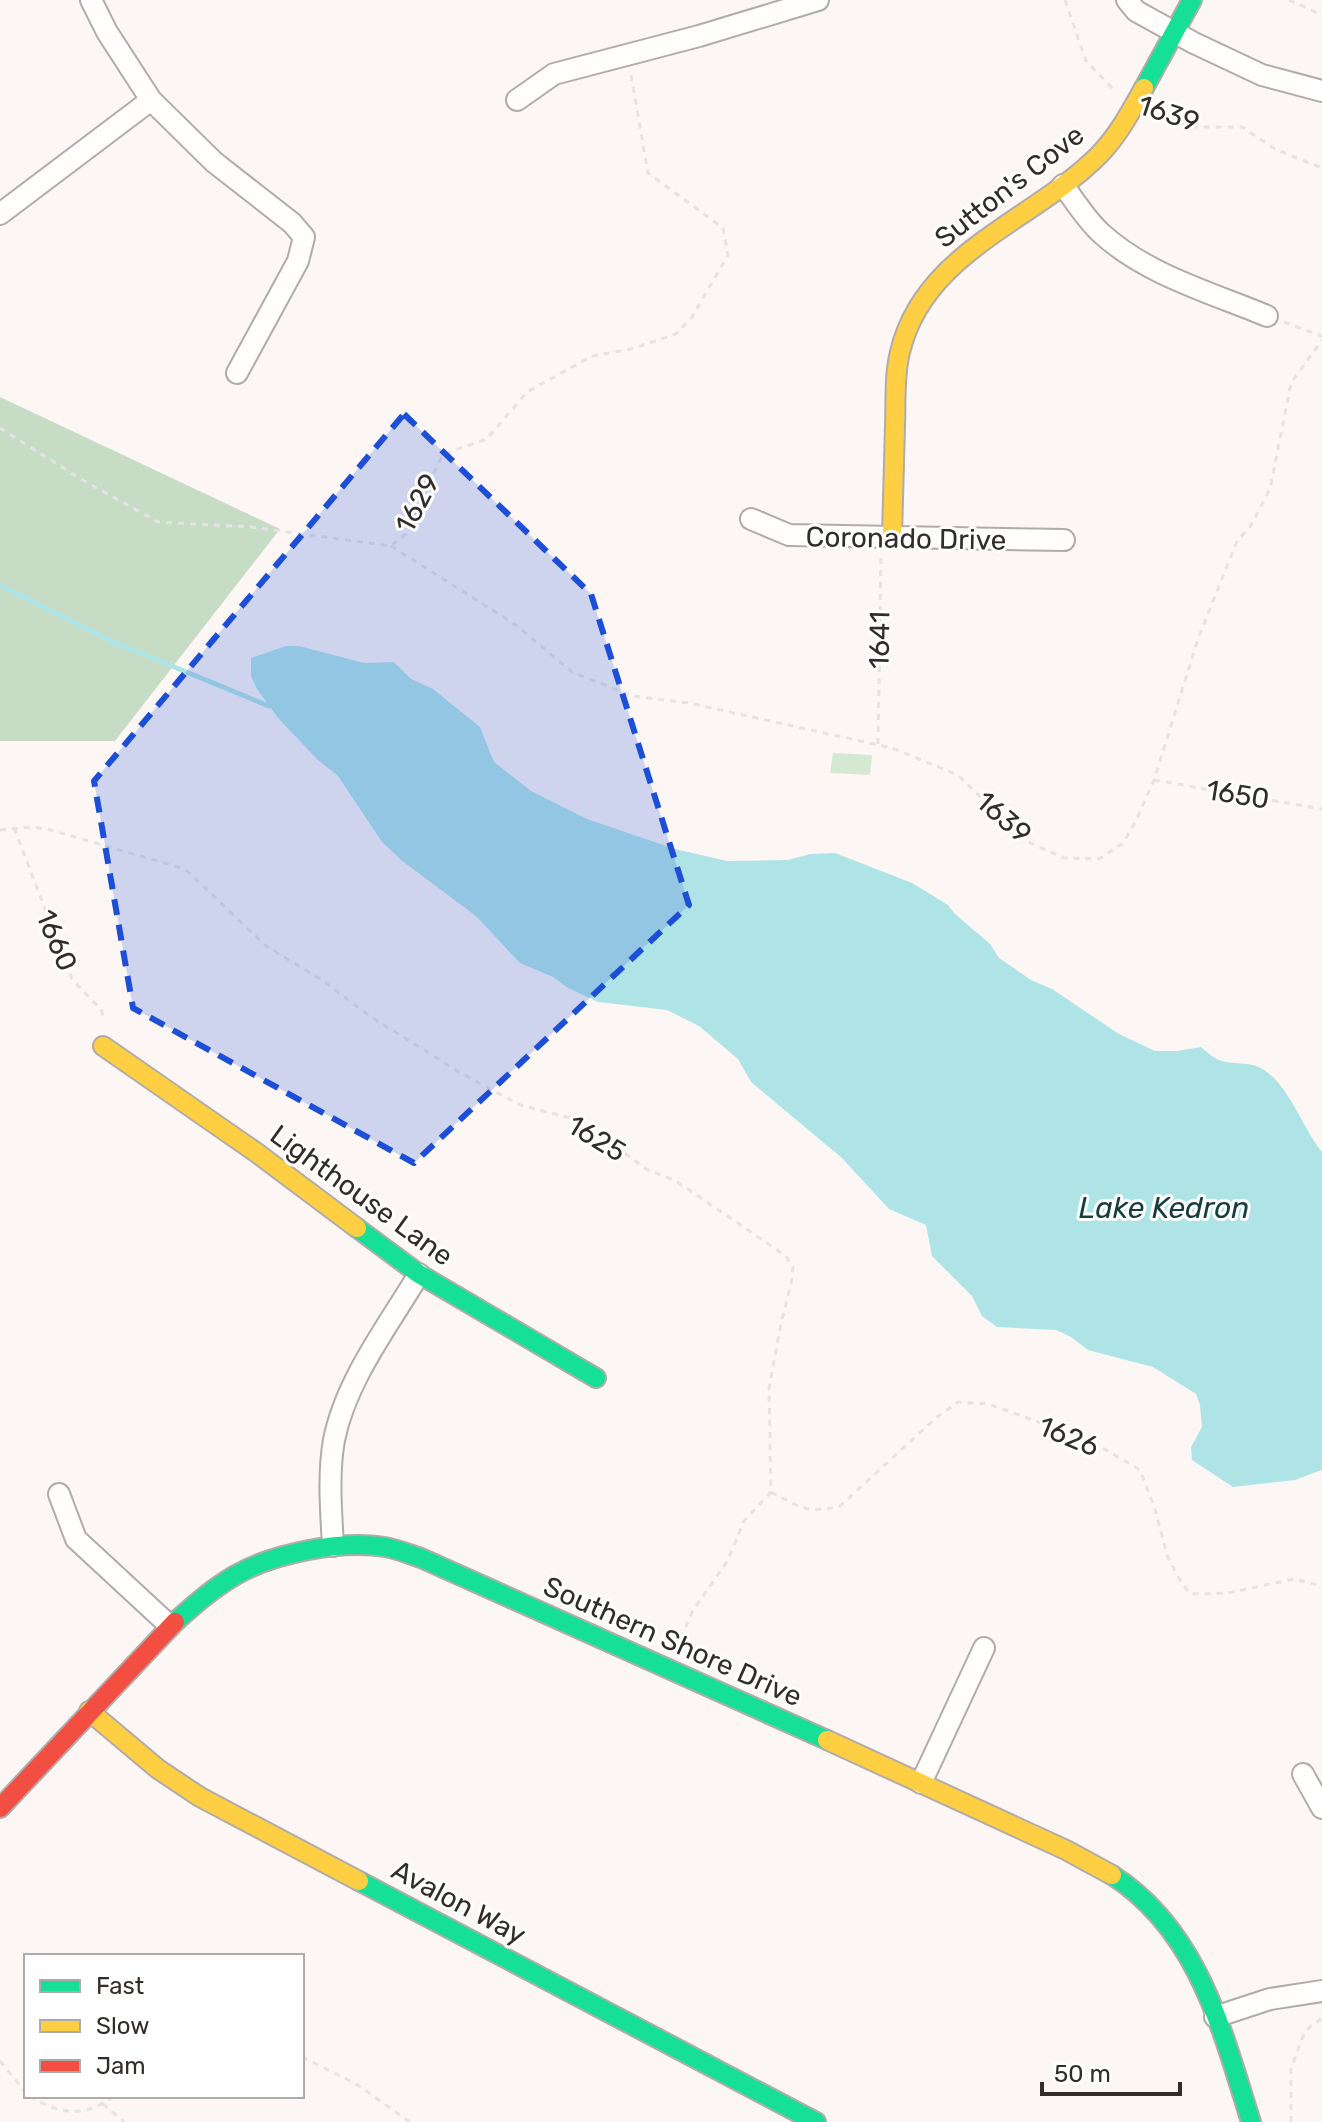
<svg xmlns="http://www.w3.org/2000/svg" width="1322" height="2122" font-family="Rubik,sans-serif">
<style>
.green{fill:#d4e9d2}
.forest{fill:#c6dcc4}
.water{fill:#afe4e6}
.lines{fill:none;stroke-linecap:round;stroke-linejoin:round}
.stream{stroke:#afe4e6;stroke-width:5}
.street-casing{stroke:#b1acaa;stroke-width:24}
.fast-casing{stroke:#b1acaa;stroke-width:22}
.slow-casing{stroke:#b1acaa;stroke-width:22}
.jam-casing{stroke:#b1acaa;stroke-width:22}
.path{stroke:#e5e3e3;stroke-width:3;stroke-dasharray:6 6;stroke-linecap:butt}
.street{stroke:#fffefd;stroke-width:20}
.fast{stroke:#16e098;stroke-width:18}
.slow{stroke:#ffcf43;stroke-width:18}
.jam{stroke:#f24e42;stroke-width:18}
.marked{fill:#1d4ed8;fill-opacity:0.2;stroke:#1d4ed8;stroke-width:6;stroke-dasharray:16 10;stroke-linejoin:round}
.labels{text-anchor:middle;stroke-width:6;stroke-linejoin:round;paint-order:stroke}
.street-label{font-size:28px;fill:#332d2a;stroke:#fff}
.water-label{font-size:30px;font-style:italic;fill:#173d3e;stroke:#fff}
</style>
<rect width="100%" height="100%" fill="#fcf6f4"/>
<!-- green -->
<path class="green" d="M833,753L872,755L870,775L830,773Z"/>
<!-- forest -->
<path class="forest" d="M0,397L280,529L115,741H0Z"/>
<!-- water -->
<path class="water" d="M286,646H299L364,663L394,662L411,679L433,689L480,727L494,762L531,791L587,819L675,849L727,861L788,860L810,854L835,853L912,883L948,905L954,913L990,944L999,958L1031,980L1052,989L1119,1034L1155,1051H1177L1201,1047C1207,1052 1214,1059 1222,1061C1236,1065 1251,1061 1264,1070C1291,1088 1302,1128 1322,1152V1470L1295,1480L1233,1487L1192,1460L1191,1447L1202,1427L1200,1405L1196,1394L1153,1367L1088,1350L1071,1337L1056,1330L997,1327L982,1316L972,1296L932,1256L926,1225L889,1209L842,1158L751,1082L738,1059L699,1026L667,1010L598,1002L568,988L553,977L520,963L476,916L401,860L382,842L338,776L318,760L278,718L257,689L251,676V658Z"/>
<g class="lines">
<!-- stream -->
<path class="stream" d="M0,585L111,641L269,706"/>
<!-- street casing -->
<g class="street-casing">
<g id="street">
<path d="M91,0L107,32L151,100L214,162L292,223L304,237L298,261L237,373"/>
<path d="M1127,0L1136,11L1194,43L1262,75L1322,91"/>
<path d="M517,100L554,74L699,36L818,0"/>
<path d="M1063,185C1075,201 1087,221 1102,234C1147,275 1212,293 1267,316"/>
<path d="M0,214L151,100"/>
<path d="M751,519L789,535L1064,540"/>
<path d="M59,1494L76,1539L170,1626"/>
<path d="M333,1546C331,1511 328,1474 334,1440C346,1380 388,1326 419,1274"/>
<path d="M1303,1774L1322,1808"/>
<path d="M921,1783L984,1648"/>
<path d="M1215,2017L1270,1999L1322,1991"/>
</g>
</g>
<!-- fast casing -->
<g class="fast-casing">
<g id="fast">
<path d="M1144,88L1192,0"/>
<path d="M357,1228L419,1274L596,1378"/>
<path d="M175,1622C194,1605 212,1589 234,1576C273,1553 341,1540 385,1547C397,1549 409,1554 421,1558L827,1740"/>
<path d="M1112,1875C1198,1930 1222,2030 1251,2122"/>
<path d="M359,1881L816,2122"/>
</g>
</g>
<!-- slow casing -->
<g class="slow-casing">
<g id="slow">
<path d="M892,536C893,499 894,462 895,426C896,402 894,376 900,352C924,251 1034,221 1100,154C1119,134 1131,111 1144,88"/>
<path d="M103,1046L257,1153L357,1228"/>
<path d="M89,1711L158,1769L200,1797L359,1881"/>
<path d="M827,1740L1066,1850L1112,1875"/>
</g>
</g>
<!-- jam casing -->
<g class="jam-casing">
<path id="jam" d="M0,1808L175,1622"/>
</g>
<!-- path -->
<g class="path">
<path d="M1065,0L1086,61L1116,92"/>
<path d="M1289,0L1322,15"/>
<path d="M1158,114L1193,127H1242L1275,149L1322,168"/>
<path d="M1284,322L1322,336"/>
<path d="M0,428L79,478L158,522L251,527L391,546L406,534L443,454L487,439L527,392L592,356L631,349L676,334L692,317L728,255L723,228L648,173L631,75"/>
<path d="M391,546L516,625L572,672L632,696L689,703L892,748L958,775L1026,841L1064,858L1099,859L1123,843L1136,821L1154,780L1198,639L1237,541L1250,527L1270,489L1291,383L1322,340"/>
<path d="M878,744L881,556"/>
<path d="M1154,780L1322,809"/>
<path d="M14,828L72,979L102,1011L103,1021"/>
<path d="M0,830L33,827L51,830L185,869L266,946L322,980L368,1015L459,1072L520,1105L571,1118L592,1129L646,1169L676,1181L786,1256L793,1267L791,1284L781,1323L769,1388L771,1492L744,1521L728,1560L692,1612L677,1648"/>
<path d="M771,1492C799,1507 808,1514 840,1506L936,1418L958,1402L988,1404L1089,1440L1140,1470L1155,1509L1167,1555L1182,1584L1191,1594L1228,1593L1294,1579L1322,1586"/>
<path d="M302,2057L356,2084L410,2122"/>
<path d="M0,2061L26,2093"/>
<path d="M30,2096C59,2114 84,2119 113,2096"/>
<path d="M103,2104L124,2122"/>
<path d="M1291,2122V2069L1305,2031L1322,2018"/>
</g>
<!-- street -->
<use href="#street" class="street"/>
<!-- fast -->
<use href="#fast" class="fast"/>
<!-- slow -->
<use href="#slow" class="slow"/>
<!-- jam -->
<use href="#jam" class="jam"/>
</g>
<!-- marked area -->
<path class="marked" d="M404,414L591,594L689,905L414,1163L133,1008L94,781Z"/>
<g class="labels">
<!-- street labels -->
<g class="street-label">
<text transform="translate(1169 113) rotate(18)" y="10">1639</text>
<text transform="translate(1009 186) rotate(-38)" y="10">Sutton's Cove</text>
<text transform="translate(417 503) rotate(-62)" y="10">1629</text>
<text transform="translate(906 538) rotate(1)" y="10">Coronado Drive</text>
<text transform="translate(879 640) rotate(-89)" y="10">1641</text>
<text transform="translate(1238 794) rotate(9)" y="10">1650</text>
<text transform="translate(1004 817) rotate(41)" y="10">1639</text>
<text transform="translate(57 940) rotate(67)" y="10">1660</text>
<text transform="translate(597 1138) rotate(31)" y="10">1625</text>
<text transform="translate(362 1195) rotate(36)" y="10">Lighthouse Lane</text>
<text transform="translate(1069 1436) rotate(22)" y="10">1626</text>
<text transform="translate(673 1641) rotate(24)" y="10">Southern Shore Drive</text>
<text transform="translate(459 1902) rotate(28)" y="10">Avalon Way</text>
</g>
<!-- water labels -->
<g class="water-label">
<text x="1164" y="1218">Lake Kedron</text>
</g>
</g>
<!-- legend -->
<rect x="24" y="1954" width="280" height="144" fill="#ffffff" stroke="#adabaa" stroke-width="2"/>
<rect x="40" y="1980" width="40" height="12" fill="#16e098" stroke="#adabaa" stroke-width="2"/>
<text x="96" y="1994" font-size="24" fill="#332d2a">Fast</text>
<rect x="40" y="2020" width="40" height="12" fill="#ffcf43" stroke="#adabaa" stroke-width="2"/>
<text x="96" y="2034" font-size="24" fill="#332d2a">Slow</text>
<rect x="40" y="2060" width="40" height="12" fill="#f24e42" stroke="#adabaa" stroke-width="2"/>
<text x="96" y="2074" font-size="24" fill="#332d2a">Jam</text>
<!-- scale -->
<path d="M1042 2082v12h138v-12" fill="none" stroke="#332d2a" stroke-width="4"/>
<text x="1054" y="2082" font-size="24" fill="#332d2a" stroke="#ffffff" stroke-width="6" paint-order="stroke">50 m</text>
</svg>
